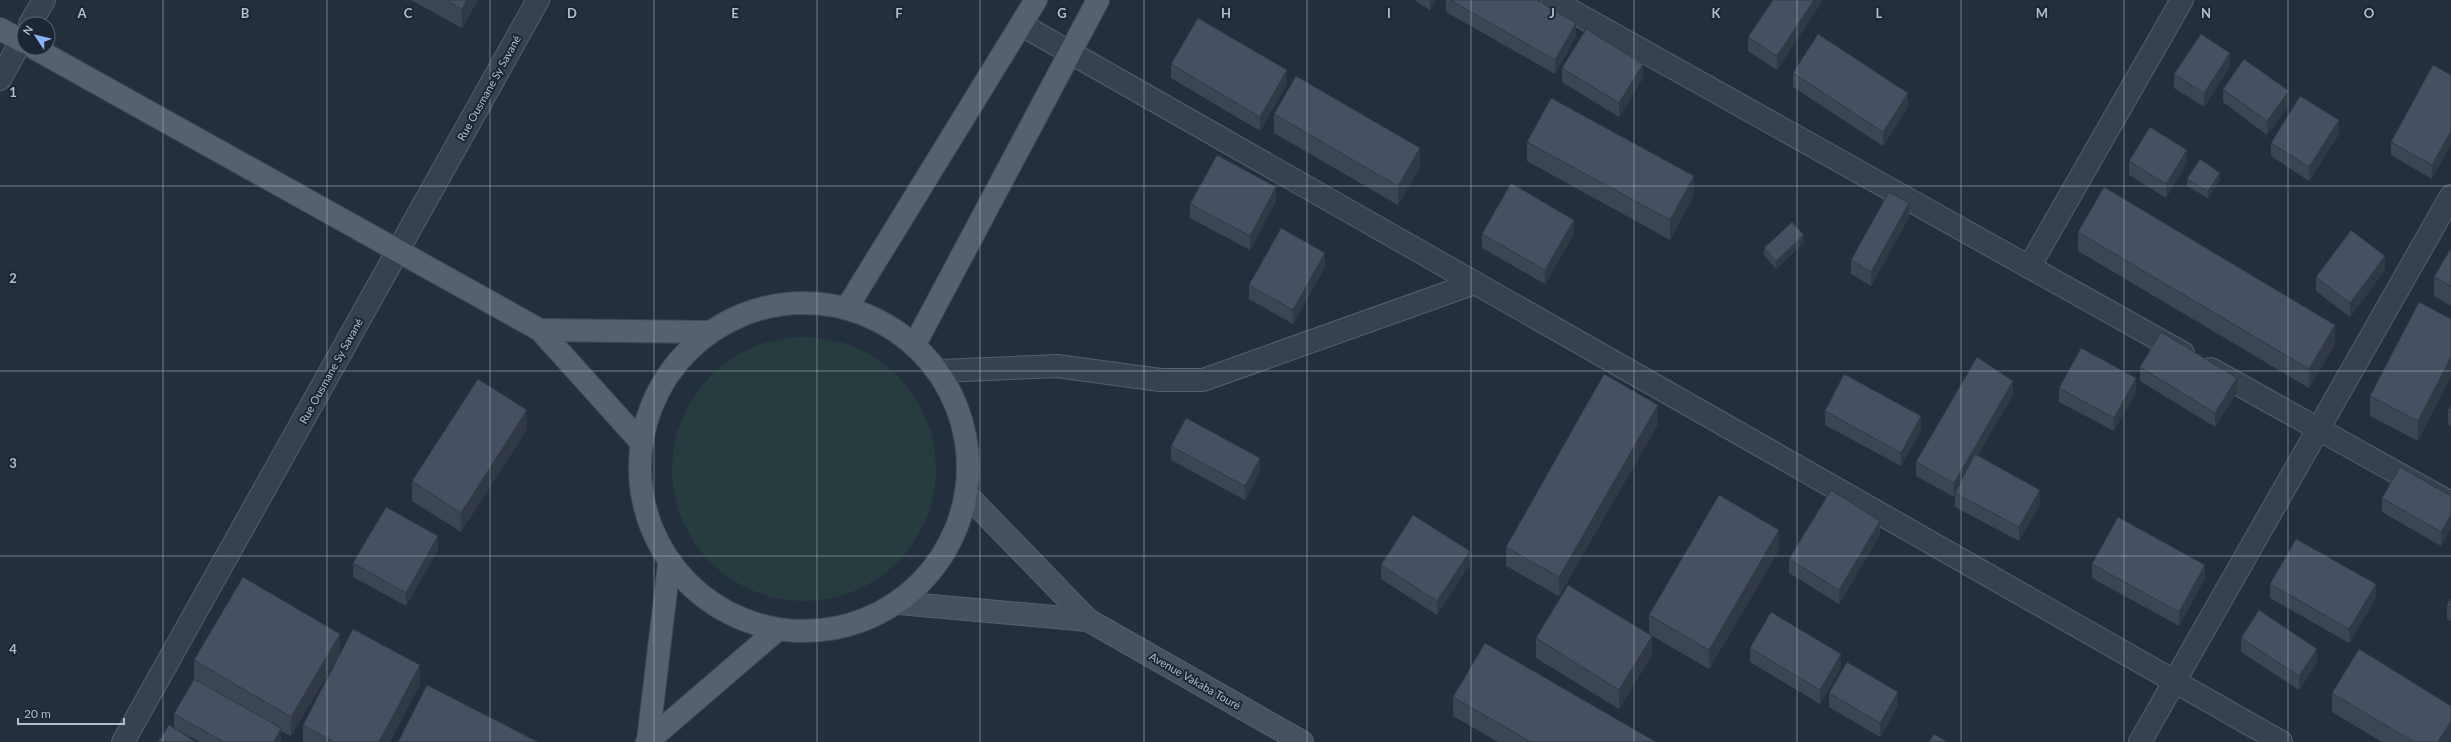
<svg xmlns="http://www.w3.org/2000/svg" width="2451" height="742" font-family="Lato,sans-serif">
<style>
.green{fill:#263c3f}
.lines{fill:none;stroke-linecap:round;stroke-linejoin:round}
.street-casing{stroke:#565f6c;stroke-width:24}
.secondary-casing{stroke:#565f6c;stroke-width:24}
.primary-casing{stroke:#414a57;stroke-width:24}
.street{stroke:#38414e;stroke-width:22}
.secondary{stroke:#465061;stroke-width:22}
.primary{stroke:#56606e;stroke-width:22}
.wall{fill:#3b4654}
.shaded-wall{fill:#303945}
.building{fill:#455162;stroke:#303945}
.grid{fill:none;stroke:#b4bcc9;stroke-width:1;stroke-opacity:0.55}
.labels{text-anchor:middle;stroke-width:4;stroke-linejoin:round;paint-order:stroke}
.street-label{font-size:11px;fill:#b4bcc9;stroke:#1d2633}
.grid-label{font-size:13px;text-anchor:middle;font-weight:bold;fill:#b4bcc9;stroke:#1d2633;stroke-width:4;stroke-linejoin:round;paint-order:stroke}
</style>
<rect width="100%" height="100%" fill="#242f3e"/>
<!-- green -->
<circle class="green" cx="804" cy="469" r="132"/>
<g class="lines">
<!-- street casing -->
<g class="street-casing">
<g id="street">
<path d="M1552,0L2183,353"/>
<path d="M30,24L44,0"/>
<path d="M1022,25L2281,742"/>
<path d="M0,79L24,36"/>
<path d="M2029,267L2182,0"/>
<path d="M2211,369L2451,503"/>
<path d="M941,371L1057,366L1160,380H1203L1475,283"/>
<path d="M123,742L538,0"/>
<path d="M2140,742L2451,196"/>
</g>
</g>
<!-- secondary casing -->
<g class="secondary-casing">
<g id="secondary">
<path d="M968,496L1088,620L1302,742"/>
<path d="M899,603L1088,620"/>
</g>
</g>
<!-- primary casing -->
<g class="primary-casing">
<g id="primary">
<path d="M0,29L24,42"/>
<path d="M34,48L540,330L640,441"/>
<circle cx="804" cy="467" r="164"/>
<path d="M848,306L1036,0"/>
<path d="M540,330L707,332"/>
<path d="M916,342L1098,0"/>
<path d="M648,741L669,565"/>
<path d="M647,742L776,631"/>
</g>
</g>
<!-- street -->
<use href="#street" class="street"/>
<!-- secondary -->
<use href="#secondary" class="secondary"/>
<!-- primary -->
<use href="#primary" class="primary"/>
</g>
<!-- wall -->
<g class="wall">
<path d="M411,0H478L462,28Z"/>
<path d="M1414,0H1436L1430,10Z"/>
<path d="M1446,0H1537L1576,36L1555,74L1446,12Z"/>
<path d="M1773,0H1823L1777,70L1748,51V37Z"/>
<path d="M1171,64L1287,84L1260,131L1171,78Z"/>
<path d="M2433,65L2432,179L2391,155V142Z"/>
<path d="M2230,66L2204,107L2174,88V74Z"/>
<path d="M1562,68L1643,78L1619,117L1562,82Z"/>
<path d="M1793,73L1908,107L1883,146L1793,87Z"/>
<path d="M2223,89L2289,105L2267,135L2223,102Z"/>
<path d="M1274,114L1420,167L1398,205L1274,133Z"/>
<path d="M2339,134L2309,181L2271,156V143Z"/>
<path d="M1527,142L1694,195L1670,240L1527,161Z"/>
<path d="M2129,161L2187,163L2166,198L2129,175Z"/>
<path d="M2187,179L2220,180L2208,198L2187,186Z"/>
<path d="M1276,201L1250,250L1190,218V204Z"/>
<path d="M1909,217L1871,286L1851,274V260Z"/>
<path d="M2078,232L2335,344L2309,388L2078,251Z"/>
<path d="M1482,234H1574L1545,284L1482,248Z"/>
<path d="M1804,243L1776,269L1764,255V248Z"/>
<path d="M2451,248V306L2434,296V277Z"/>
<path d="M1325,267L1293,324L1249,299V285Z"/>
<path d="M2385,270L2350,317L2316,291V277Z"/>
<path d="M2451,319V376L2418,441L2370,416V396Z"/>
<path d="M2140,367L2237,392L2215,427L2140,381Z"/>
<path d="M2059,388L2136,392L2114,431L2059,402Z"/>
<path d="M2013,395L1977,456L2040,504L2019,541L1955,507V495L1954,497L1916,476V462Z"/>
<path d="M2451,405V427L2448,424V411Z"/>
<path d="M1825,411L1921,430L1901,466L1825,425Z"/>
<path d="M1658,424L1559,596L1506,566V547Z"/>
<path d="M527,429L461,532L412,501V481Z"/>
<path d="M1171,446L1260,472L1245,500L1171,460Z"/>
<path d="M2451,496L2441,546L2382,512V498Z"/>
<path d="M1880,535L1839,604L1789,573V559Z"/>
<path d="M438,550L406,606L353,577V563Z"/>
<path d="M1779,550L1709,669L1649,634V615Z"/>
<path d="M1470,564L1437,615L1381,579V565Z"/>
<path d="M2092,564L2205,578L2179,626L2092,578Z"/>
<path d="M2270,584L2376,598L2349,643L2270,598Z"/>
<path d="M2451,598V621L2447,619V605Z"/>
<path d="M1536,638L1652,655L1619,709L1536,658Z"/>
<path d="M2241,638L2317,663L2299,690L2241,652Z"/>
<path d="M1750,648L1841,668L1820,704L1750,662Z"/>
<path d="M340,653L291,736L281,731V742H200L174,728V714L194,679V660Z"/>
<path d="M420,684L390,742H303V725Z"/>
<path d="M1829,693L1898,706L1880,737L1829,707Z"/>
<path d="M2332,693L2451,706V740L2450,742H2382L2332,712Z"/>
<path d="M1453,697L1656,742H1498L1453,716Z"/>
</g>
<!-- shaded-wall -->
<g class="shaded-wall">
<path d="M467,0H478L462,28V9Z"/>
<path d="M1430,0H1436L1430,10Z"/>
<path d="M1814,0H1823L1777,70V56Z"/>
<path d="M1576,23V36L1555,74V60Z"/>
<path d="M2230,53V66L2204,107V93Z"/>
<path d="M1643,64V78L1619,117V103Z"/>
<path d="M1287,70V84L1260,131V117Z"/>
<path d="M2289,91V105L2267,135V121Z"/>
<path d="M1908,93V107L1883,146V132Z"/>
<path d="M2339,120V134L2309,181V167Z"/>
<path d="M2451,131V145L2432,179V165Z"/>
<path d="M1420,148V167L1398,205V186Z"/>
<path d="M2187,150V163L2166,198V184Z"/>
<path d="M2220,173V180L2208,198V191Z"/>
<path d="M1694,176V195L1670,240V220Z"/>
<path d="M1276,187V201L1250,250V236Z"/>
<path d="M1909,203V217L1871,286V272Z"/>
<path d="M1574,220V234L1545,284V270Z"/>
<path d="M1804,235V243L1776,269V261Z"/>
<path d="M1325,253V267L1293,324V310Z"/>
<path d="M2385,256V270L2350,317V303Z"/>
<path d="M2335,325V344L2309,388V369Z"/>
<path d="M2451,357V376L2418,441V421Z"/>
<path d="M2136,378V392L2114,431V418Z"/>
<path d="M2237,378V392L2215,427V413Z"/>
<path d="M2013,381V395L1956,493H1955V495L1954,497V483Z"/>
<path d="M1658,405V424L1559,596V577Z"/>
<path d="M527,410V429L461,532V513Z"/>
<path d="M1921,416V430L1901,466V453Z"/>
<path d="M1260,458V472L1245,500V486Z"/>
<path d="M2040,490V504L2019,541V527Z"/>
<path d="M2451,515V529L2441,546V532Z"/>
<path d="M1880,521V535L1839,604V590Z"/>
<path d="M1779,530V550L1709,669V650Z"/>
<path d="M438,536V550L406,606V593Z"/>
<path d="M1470,551V564L1437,615V601Z"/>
<path d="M2205,565V578L2179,626V612Z"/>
<path d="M2376,584V598L2349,643V629Z"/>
<path d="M340,634V653L291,736V717Z"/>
<path d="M1652,636V655L1619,709V690Z"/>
<path d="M2317,649V663L2299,690V676Z"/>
<path d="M1841,654V668L1820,704V690Z"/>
<path d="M420,665V684L390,742H379Z"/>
<path d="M1898,692V706L1880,737V723Z"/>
<path d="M2451,721V740L2450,742H2438Z"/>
<path d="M281,728V742H274Z"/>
</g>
<!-- building -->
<g class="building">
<path d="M446,0H467L462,9Z"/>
<path d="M1450,0H1537L1576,23L1555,60Z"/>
<path d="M1773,0H1814L1777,56L1748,37Z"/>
<path d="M1198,18L1287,70L1260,117L1171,64Z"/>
<path d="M1586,29L1643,64L1619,103L1562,68Z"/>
<path d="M1818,34L1908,93L1883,132L1793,73Z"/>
<path d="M2201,34L2230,53L2204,93L2174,74Z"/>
<path d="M2244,59L2289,91L2267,121L2223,89Z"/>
<path d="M2433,65L2451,75V131L2432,165L2391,142Z"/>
<path d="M1296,76L1420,148L1398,186L1274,114Z"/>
<path d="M2300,96L2339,120L2309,167L2271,143Z"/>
<path d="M1551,98L1694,176L1670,220L1527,142Z"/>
<path d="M2150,127L2187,150L2166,184L2129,161Z"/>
<path d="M1217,155L1276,187L1250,236L1190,204Z"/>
<path d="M2200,159L2220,173L2208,191L2187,179Z"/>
<path d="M1511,183L1574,220L1545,270L1482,234Z"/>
<path d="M2104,187L2335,325L2309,369L2078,232Z"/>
<path d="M1889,192L1909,203L1871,272L1851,260Z"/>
<path d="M1792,222L1804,235L1776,261L1764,248Z"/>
<path d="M1281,228L1325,253L1293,310L1249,285Z"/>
<path d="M2351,230L2385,256L2350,303L2316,277Z"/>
<path d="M2451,248V286L2434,277Z"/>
<path d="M2419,302L2451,319V357L2418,421L2370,396Z"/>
<path d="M2161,332L2237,378L2215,413L2140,367Z"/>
<path d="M2081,348L2136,378L2114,418L2059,388Z"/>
<path d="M1977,357L2013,381L1954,483L1916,462Z"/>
<path d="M1604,374L1658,405L1559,577L1506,547Z"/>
<path d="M1844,374L1921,416L1901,453L1825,411Z"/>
<path d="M478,379L527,410L461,513L412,481Z"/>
<path d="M2451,405V413L2448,411Z"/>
<path d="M1186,418L1260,458L1245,486L1171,446Z"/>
<path d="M1975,454L2040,490L2019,527L1955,493Z"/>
<path d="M2400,467L2451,496V515L2441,532L2382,498Z"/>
<path d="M1831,490L1880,521L1839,590L1789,559Z"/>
<path d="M1719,495L1779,530L1709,650L1649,615Z"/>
<path d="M386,507L438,536L406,593L353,563Z"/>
<path d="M1413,515L1470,551L1437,601L1381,565Z"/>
<path d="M2118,517L2205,565L2179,612L2092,564Z"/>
<path d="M2296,539L2376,584L2349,629L2270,584Z"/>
<path d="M243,577L340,634L291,717L194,660Z"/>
<path d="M1568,585L1652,636L1619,690L1536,638Z"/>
<path d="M2451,598V607L2447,605Z"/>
<path d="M2259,610L2317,649L2299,676L2241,638Z"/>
<path d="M1771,612L1841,654L1820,690L1750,648Z"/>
<path d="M353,629L420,665L379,742H334L303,725Z"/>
<path d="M1485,643L1656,742H1531L1453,697Z"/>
<path d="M2359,649L2451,706V721L2438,742H2414L2332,693Z"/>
<path d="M1847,662L1898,692L1880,723L1829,693Z"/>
<path d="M194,679L281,728L274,742H224L174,714Z"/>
<path d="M427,685L538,742H398Z"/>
<path d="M169,725L196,742H158Z"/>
<path d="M1934,734L1947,742H1929Z"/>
</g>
<!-- grid -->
<path class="grid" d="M163,0V742M327,0V742M490,0V742M654,0V742M817,0V742M980,0V742M1144,0V742M1307,0V742M1471,0V742M1634,0V742M1797,0V742M1961,0V742M2124,0V742M2288,0V742M0,186H2451M0,371H2451M0,556H2451"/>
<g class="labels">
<!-- street labels -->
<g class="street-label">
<text transform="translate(489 88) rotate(-61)" y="4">Rue Ousmane Sy Savané</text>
<text transform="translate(331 371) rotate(-61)" y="4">Rue Ousmane Sy Savané</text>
<text transform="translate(1195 681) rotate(30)" y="4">Avenue Vakaba Touré</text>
</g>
</g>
<g class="grid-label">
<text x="82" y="18">A</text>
<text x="245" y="18">B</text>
<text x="408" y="18">C</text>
<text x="572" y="18">D</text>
<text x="735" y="18">E</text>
<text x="899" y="18">F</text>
<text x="1062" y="18">G</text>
<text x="1226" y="18">H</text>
<text x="1389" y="18">I</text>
<text x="1552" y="18">J</text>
<text x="1716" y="18">K</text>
<text x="1879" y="18">L</text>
<text x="2042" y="18">M</text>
<text x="2206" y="18">N</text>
<text x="2369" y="18">O</text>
<text x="13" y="97">1</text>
<text x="13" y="283">2</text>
<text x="13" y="468">3</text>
<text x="13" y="654">4</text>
</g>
<!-- north arrow -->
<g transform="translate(36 36) rotate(305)"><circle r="19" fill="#1d2633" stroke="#59626f"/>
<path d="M0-3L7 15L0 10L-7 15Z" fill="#8ab4f8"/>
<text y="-6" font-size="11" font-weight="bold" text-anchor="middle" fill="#b4bcc9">N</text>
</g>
<!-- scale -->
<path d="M18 718v6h106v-6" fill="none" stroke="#b4bcc9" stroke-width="2"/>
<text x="24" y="718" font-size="12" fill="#b4bcc9" stroke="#1d2633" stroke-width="3" paint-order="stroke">20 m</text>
</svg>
